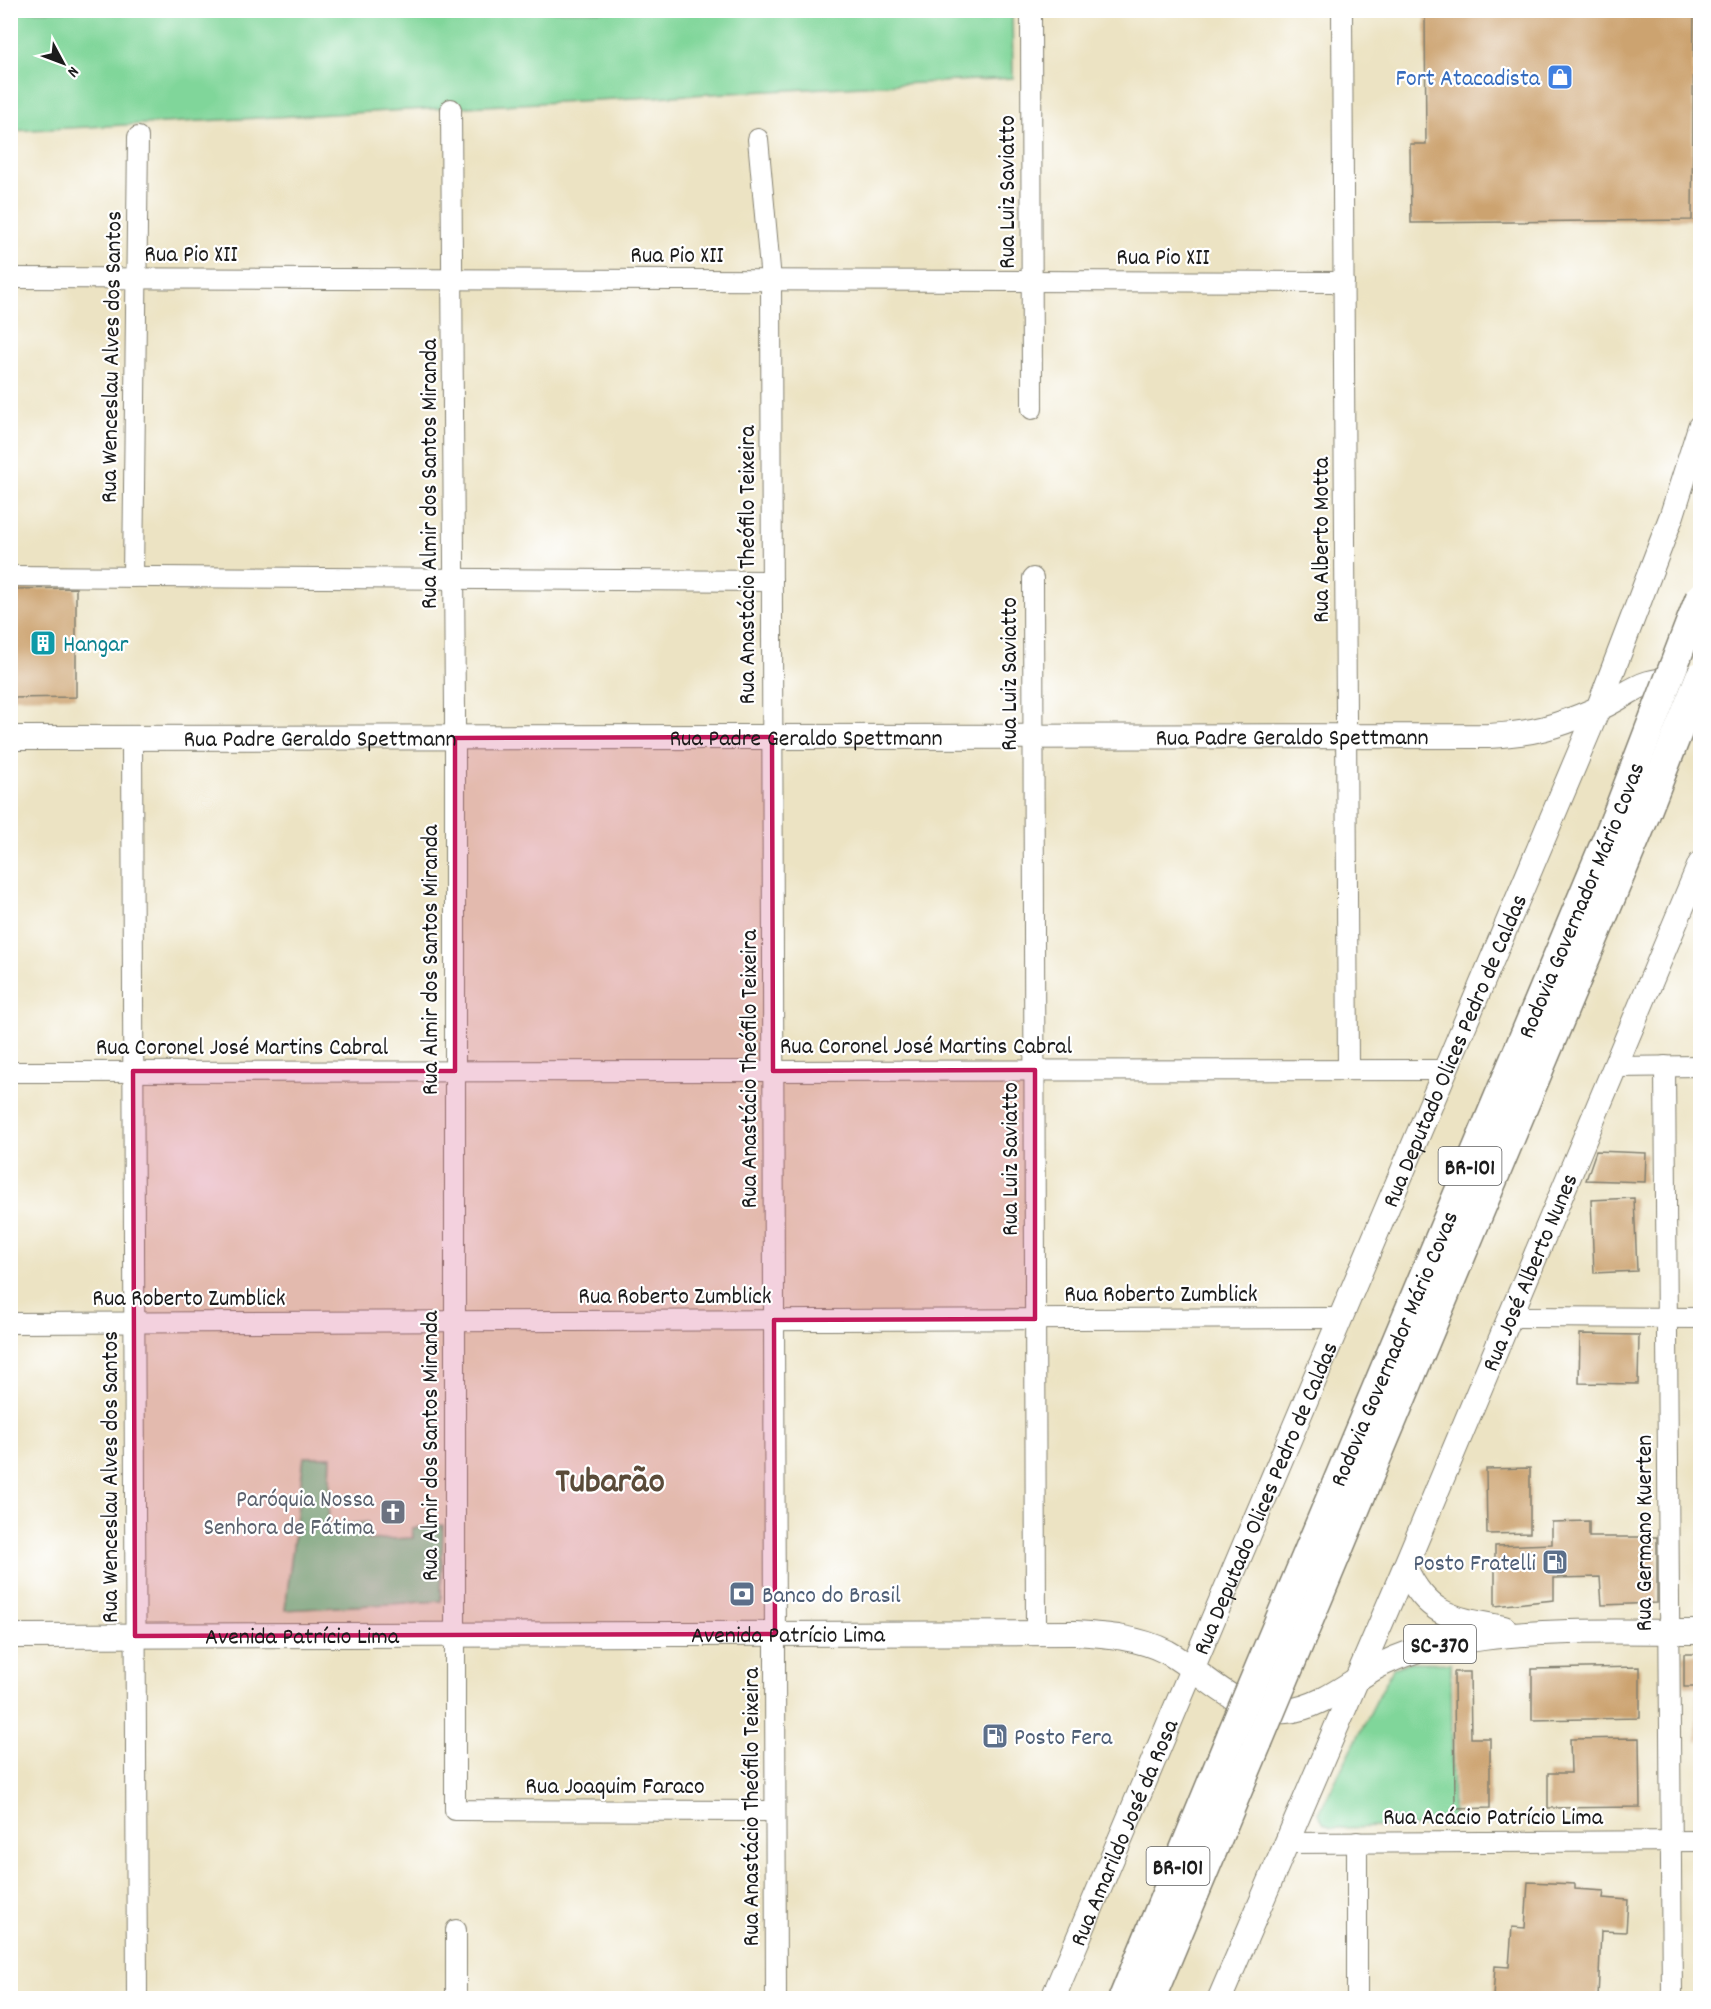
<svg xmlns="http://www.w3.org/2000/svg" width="1711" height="2009" font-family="Dekko,sans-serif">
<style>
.green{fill:#80d69a;stroke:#4e795b;stroke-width:1.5}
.building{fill:#cca370}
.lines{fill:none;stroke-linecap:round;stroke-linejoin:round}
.minor-casing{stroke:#848070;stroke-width:22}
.major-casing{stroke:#848070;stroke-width:26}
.highway-casing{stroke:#848070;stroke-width:31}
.minor{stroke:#fff;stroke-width:20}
.major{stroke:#fff;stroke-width:24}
.highway{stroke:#fff;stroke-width:28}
.highway-bridge-casing{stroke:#848070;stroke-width:31;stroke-linecap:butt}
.highway-bridge{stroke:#fff;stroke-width:28}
.marked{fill:#c2185b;fill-opacity:0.2;stroke:#c2185b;stroke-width:4.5;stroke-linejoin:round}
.labels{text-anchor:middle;stroke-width:4.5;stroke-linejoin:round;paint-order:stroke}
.shield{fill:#fff;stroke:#606060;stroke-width:1.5}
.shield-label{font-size:22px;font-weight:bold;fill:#1c1c1c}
.shop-label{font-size:24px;fill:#366cbe;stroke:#fff;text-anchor:end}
.street-label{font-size:24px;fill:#1c1c1c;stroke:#fff}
.culture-label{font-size:24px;fill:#0d838f;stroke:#fff;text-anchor:start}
.worship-label{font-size:24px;fill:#5b616d;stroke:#fff;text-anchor:end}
.service-label{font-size:24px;fill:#4e5e75;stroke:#fff;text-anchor:start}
.town-label{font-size:36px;font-weight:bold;fill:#5a4b39;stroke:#fff}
</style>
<rect width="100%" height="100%" fill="#fff"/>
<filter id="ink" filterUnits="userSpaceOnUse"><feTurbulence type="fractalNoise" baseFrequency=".0167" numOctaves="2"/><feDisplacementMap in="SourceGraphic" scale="12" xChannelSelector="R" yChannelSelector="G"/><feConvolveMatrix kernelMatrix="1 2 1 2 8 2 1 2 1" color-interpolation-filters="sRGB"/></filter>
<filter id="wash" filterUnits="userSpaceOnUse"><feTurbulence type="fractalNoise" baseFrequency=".008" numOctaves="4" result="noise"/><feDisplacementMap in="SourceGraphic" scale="24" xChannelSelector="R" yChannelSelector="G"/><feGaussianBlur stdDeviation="1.35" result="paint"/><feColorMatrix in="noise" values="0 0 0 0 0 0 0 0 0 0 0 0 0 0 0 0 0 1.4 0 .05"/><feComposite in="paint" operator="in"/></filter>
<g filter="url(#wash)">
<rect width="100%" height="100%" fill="#ece3c3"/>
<!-- green -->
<g class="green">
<path d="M11,11H1012L1013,78L11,131Z"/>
<path d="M304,1457H331L328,1526L368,1522V1540L413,1538L412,1528L443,1525L441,1601L285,1610Z"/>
<path d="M1410,1662L1451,1663L1453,1826L1332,1828L1323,1823L1319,1813L1393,1668Z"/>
</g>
<g id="blocks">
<!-- building -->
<g class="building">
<path d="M1425,10H1694L1692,220L1411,223L1410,144H1426Z"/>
<path d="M76,588V697L10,698V589Z"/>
<path d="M1596,1151L1646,1153L1645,1182L1586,1180Z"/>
<path d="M1634,1198L1637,1271L1594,1273L1591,1200Z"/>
<path d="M1580,1334L1639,1335L1638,1384L1579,1383Z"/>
<path d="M1530,1468V1533L1487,1534L1486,1469Z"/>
<path d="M1589,1521V1537H1657V1603L1602,1605L1600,1577L1554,1578V1600L1495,1606V1546L1552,1544V1522Z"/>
<rect x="1684" y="1654" width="16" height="33"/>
<path d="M1640,1667V1718L1532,1720V1669Z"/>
<path d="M1454,1672H1470L1471,1738H1490V1808L1455,1809Z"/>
<rect x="1696" y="1695" width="4" height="47"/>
<path d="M1639,1738L1640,1807L1548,1808V1773H1571L1570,1739Z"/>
<path d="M1528,1882L1575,1884V1889L1604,1891L1603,1898L1628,1900L1626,1932L1601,1931L1598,1998H1493L1495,1966L1509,1967L1512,1927L1525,1928Z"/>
</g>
</g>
</g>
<g filter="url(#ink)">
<use href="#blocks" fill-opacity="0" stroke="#848070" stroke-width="1.5"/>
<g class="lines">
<!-- minor casing -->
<g class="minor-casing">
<g id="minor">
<path d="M1031,10L1032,409"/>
<path d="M1342,10L1348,1070"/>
<path d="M451,109L455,712V1810L775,1811"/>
<path d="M758,139L771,280L776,1998"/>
<path d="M10,278L1344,282"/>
<path d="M10,576L772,581"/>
<path d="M133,577L138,137"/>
<path d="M1033,578L1036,1633"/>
<path d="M132,738L137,1998"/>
<path d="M1665,1066L1672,1998"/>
<path d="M1615,1067L1700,1066"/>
<path d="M10,1072L1445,1070"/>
<path d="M1510,1317L1700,1318"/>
<path d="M10,1323L1341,1318"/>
<path d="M1357,1842V1998"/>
<path d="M1286,1843L1700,1841"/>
<path d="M456,1998V1930"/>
</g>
</g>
<!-- major casing -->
<g class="major-casing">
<g id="major">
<path id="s1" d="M10,738L1488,736C1531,734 1556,727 1595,710C1632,695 1638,676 1684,681"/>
<path d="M1405,1567C1427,1617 1455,1619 1504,1628"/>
<path id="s2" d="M10,1636L1074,1633C1105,1635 1138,1637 1167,1652C1205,1673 1237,1715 1286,1711C1319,1708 1346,1685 1375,1668C1389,1660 1405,1654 1421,1649C1441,1642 1462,1641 1483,1638C1555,1629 1628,1632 1700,1632"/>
<path id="s3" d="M1053,1998L1598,709L1672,515L1700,427"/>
<path id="s4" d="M1220,1998L1405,1567L1700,864"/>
</g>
</g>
<!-- highway casing -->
<g class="highway-casing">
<g id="highway">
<path d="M1123,1998L1232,1733"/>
<path d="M1151,1998L1258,1742"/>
</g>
</g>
<!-- minor -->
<use href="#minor" class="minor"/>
<!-- major -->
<use href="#major" class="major"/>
<!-- highway -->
<use href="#highway" class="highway"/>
<!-- highway-bridge casing -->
<g class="highway-bridge-casing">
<g id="highway-bridge">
<path id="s5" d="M1232,1733L1615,819L1700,597"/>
<path d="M1258,1742L1643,821L1700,676"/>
</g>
</g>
<!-- highway-bridge -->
<use href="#highway-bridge" class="highway-bridge"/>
</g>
</g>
<!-- marked area -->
<path class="marked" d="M772,737L773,1071L1035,1070V1319L774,1320L775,1634L135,1636L133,1071H455V738Z"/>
<!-- icons -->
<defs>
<g id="shop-square" transform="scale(1.35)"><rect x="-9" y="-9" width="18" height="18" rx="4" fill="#3f7fe0" stroke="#fff"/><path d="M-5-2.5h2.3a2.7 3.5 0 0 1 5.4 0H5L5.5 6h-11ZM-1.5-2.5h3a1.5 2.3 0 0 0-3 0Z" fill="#fff"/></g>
<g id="building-square" transform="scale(1.35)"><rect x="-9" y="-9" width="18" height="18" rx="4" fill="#0f9aa8" stroke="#fff"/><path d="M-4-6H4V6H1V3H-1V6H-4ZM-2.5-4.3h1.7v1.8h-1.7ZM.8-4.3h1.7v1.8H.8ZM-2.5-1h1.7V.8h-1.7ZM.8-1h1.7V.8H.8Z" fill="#fff"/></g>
<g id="church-square" transform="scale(1.35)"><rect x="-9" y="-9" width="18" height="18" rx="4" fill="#6b7280" stroke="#fff"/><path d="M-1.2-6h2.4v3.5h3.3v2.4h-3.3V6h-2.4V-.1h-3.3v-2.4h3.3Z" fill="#fff"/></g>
<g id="fuel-square" transform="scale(1.35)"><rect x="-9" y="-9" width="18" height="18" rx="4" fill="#5c6f8a" stroke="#fff"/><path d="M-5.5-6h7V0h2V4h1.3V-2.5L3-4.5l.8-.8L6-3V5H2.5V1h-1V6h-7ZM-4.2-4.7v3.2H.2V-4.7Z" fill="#fff"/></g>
<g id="bank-square" transform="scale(1.35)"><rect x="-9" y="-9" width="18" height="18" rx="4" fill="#5c6f8a" stroke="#fff"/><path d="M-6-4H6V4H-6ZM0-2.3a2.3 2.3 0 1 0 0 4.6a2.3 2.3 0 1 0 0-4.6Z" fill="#fff"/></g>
</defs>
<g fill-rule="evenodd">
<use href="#shop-square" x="1560" y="77"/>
<use href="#building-square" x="43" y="643"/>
<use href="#church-square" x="393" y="1512"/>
<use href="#fuel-square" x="1555" y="1562"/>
<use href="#bank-square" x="742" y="1594"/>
<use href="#fuel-square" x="995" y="1736"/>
</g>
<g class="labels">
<!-- shield labels -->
<g class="shield">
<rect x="1438.5" y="1147" width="63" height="38" rx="4.5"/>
<rect x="1404" y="1625" width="72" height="38" rx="4.5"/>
<rect x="1146.5" y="1847" width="63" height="38" rx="4.5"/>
</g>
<g class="shield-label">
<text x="1470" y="1174">BR-101</text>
<text x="1440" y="1652">SC-370</text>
<text x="1178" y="1874">BR-101</text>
</g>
<!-- shop labels -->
<g class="shop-label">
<text x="1540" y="85">Fort Atacadista</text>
</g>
<!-- street labels -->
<g class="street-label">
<text transform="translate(1006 192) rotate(-90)" y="8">Rua Luiz Saviatto</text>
<text x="191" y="261">Rua Pio XII</text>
<text x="677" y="262">Rua Pio XII</text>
<text x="1163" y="264">Rua Pio XII</text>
<text transform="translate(110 357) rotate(-89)" y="8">Rua Wenceslau Alves dos Santos</text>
<text transform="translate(428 474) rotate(-90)" y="8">Rua Almir dos Santos Miranda</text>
<text transform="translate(1320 540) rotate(-90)" y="8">Rua Alberto Motta</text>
<text transform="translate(746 565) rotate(-90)" y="8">Rua Anastácio Theófilo Teixeira</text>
<text transform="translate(1008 674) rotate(-90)" y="8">Rua Luiz Saviatto</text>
<text dy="8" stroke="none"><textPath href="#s1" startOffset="796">Rua Padre Geraldo Spettmann</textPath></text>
<text dy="8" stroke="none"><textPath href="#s1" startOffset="1282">Rua Padre Geraldo Spettmann</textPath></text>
<text dy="8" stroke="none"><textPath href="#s1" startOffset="310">Rua Padre Geraldo Spettmann</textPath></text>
<text dy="8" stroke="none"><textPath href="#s5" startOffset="903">Rodovia Governador Mário Covas</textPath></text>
<text transform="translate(429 960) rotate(-90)" y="8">Rua Almir dos Santos Miranda</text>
<text x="926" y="1053">Rua Coronel José Martins Cabral</text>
<text x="242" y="1054">Rua Coronel José Martins Cabral</text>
<text dy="8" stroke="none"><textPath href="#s3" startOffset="1029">Rua Deputado Olices Pedro de Caldas</textPath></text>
<text transform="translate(748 1069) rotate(-90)" y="8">Rua Anastácio Theófilo Teixeira</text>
<text transform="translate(1009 1159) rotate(-90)" y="8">Rua Luiz Saviatto</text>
<text dy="8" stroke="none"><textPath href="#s4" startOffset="789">Rua José Alberto Nunes</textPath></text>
<text x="1161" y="1301">Rua Roberto Zumblick</text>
<text x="675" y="1303">Rua Roberto Zumblick</text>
<text x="189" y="1305">Rua Roberto Zumblick</text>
<text dy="8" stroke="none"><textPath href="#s5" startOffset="417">Rodovia Governador Mário Covas</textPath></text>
<text transform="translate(429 1446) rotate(-90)" y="8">Rua Almir dos Santos Miranda</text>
<text transform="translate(109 1477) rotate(-90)" y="8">Rua Wenceslau Alves dos Santos</text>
<text dy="8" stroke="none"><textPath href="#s3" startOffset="543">Rua Deputado Olices Pedro de Caldas</textPath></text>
<text transform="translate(1643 1533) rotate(-90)" y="8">Rua Germano Kuerten</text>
<text dy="8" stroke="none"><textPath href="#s2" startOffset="778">Avenida Patrício Lima</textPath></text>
<text dy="8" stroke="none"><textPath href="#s2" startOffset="292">Avenida Patrício Lima</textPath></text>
<text x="615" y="1793">Rua Joaquim Faraco</text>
<text transform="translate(750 1807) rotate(-90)" y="8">Rua Anastácio Theófilo Teixeira</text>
<text x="1493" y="1824">Rua Acácio Patrício Lima</text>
<text dy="8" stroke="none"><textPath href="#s3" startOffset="180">Rua Amarildo José da Rosa</textPath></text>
</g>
<!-- culture labels -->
<g class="culture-label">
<text x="63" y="651">Hangar</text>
</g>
<!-- worship labels -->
<g class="worship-label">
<text x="374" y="1506">Paróquia Nossa<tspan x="374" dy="28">Senhora de Fátima</tspan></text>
</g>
<!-- service labels -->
<g class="service-label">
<text x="1536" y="1570" text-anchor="end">Posto Fratelli</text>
<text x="762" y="1602">Banco do Brasil</text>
<text x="1014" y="1744">Posto Fera</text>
</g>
<!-- town labels -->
<g class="town-label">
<text x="610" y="1491">Tubarão</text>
</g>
</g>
<!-- margin -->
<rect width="1711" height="2009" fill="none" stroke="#fff" stroke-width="36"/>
<!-- north arrow -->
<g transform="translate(63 63) rotate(131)" stroke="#ffffff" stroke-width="4.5" paint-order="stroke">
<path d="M0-4.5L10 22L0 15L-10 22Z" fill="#1c1c1c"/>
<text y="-9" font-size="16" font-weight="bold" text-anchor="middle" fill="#1c1c1c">N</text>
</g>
</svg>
